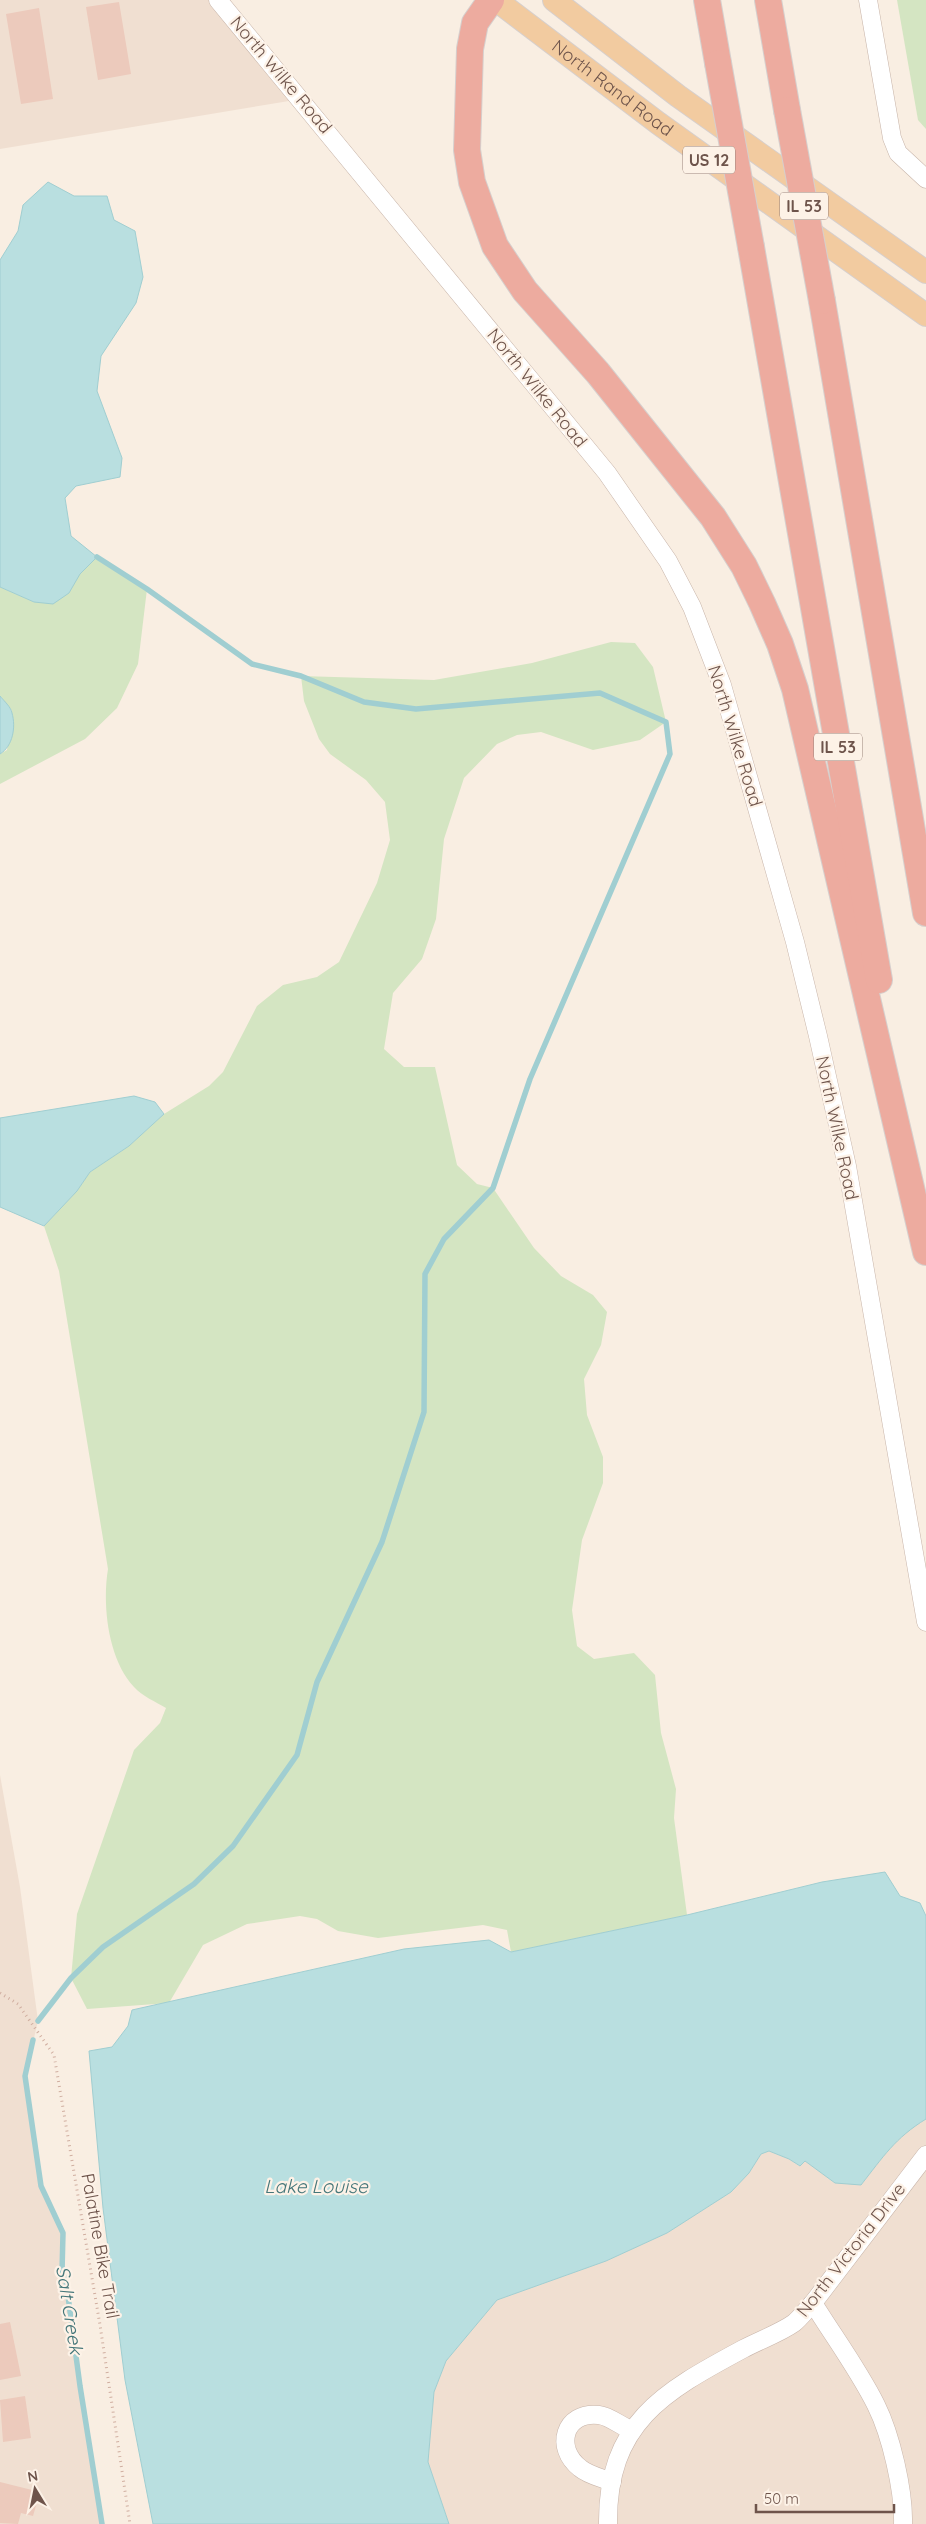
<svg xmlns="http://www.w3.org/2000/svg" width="926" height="2524" font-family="Quicksand,sans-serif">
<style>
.residential{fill:#f0dfd1}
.green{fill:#d4e5c2}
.water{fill:#b9dfe0;stroke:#a0ced1}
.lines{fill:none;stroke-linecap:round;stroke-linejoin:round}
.stream{stroke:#a0ced1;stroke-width:5.5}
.building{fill:#eccabc}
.minor-casing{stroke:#c8b5aa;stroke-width:19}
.major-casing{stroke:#d6cfcd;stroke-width:24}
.highway-casing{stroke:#d6cfcd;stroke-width:28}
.path{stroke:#d0aea0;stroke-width:3;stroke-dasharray:1 4;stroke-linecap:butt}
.minor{stroke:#fff;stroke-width:18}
.major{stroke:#f2cba0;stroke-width:22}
.highway{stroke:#edab9f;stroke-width:26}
.highway-bridge-casing{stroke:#d6cfcd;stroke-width:28;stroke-linecap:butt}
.highway-bridge{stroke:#edab9f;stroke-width:26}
.labels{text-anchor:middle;stroke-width:4.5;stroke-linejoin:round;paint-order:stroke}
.shield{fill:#fdf2e7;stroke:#99837a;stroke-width:1}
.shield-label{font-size:16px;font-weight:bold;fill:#6e544b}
.street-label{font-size:18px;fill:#6e544b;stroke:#fdf2e7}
.water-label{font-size:19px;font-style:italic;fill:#447679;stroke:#fdf2e7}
</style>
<rect width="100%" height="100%" fill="#f9eee2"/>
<!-- residential -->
<g class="residential">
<path d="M0,0H218L301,99L0,149Z"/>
<path d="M0,1775L20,1887L38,2021L25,2076L41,2186L63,2233L62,2272L66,2281L80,2386L102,2524H0Z"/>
<path d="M926,2119V2524H449L428,2462L434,2392L446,2361L497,2300L606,2261L667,2233L731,2192L749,2173L761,2154L769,2151L789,2159L799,2166L805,2161L835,2183L889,2148L905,2132Z"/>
</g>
<!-- green -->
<g class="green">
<path d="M897,0H926V129L918,120Z"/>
<path d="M97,557L147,589L138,664L117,708L85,739L0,784V754L7,750L12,711L0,696V587L34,602L69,593L79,574Z"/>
<path d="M611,642L635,643L653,667L666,722L640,740L593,750L541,732L517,735L497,744L464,778L444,839L436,919L422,959L393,993L384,1049L404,1067H435L457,1165L477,1184L493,1188L534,1248L561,1276L593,1295L607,1312L601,1345L584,1379L587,1415L603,1457V1483L582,1540L572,1610L577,1646L594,1659L634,1653L655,1675L661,1733L676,1789L674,1818L687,1915L511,1952L507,1930L483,1925L378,1938L338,1931L317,1919L300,1916L247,1924L203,1945L169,2003L87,2009L71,1978L77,1914L134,1750L160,1723L166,1708C156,1702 142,1696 134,1687C108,1659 102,1605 108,1569L59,1271L44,1226L77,1191L90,1172L129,1146L164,1114L209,1086L223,1072L257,1006L283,985L317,977L339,962L377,883L390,840L385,802L366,780L330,754L319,739L304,701L301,676L434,680L532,663Z"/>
</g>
<!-- water -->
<g class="water">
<path d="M48,182L74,196H107L114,220L135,231L143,277L136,303L101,356L97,391L122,458L120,477L76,486L65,498L71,536L97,557L80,574L69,593L53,604L34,602L0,587V260L18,231L23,205Z"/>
<path d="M0,696C4,701 11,707 12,713C16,727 13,746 0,754Z"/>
<path d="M134,1096L155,1102L164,1114L129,1146L90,1172L77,1191L44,1226L0,1207V1118Z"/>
<path d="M885,1872L900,1896L920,1903L926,1916V2119C895,2138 883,2157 861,2185L835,2183L805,2161L800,2166L789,2159L769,2151L761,2154L749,2173L731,2192L667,2233L606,2261L497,2300L446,2361L434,2392L428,2462L449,2524H153L125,2380L103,2208L89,2051L112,2047L128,2026L132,2010L404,1949L489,1940L511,1952L687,1915L822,1882Z"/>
</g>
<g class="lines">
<!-- stream -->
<g class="stream">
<path d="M38,2021L71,1978L103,1947L194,1884L233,1846L297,1755L317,1682L382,1542L424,1412L425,1274L444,1239L493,1188L530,1079L670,754L666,722L600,693L416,709L364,702L301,676L252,664L147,589L97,557"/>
<path d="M33,2040L25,2076L41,2186L63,2233L62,2272L66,2281L80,2386L102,2524"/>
</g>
</g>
<!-- building -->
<g class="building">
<path d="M119,2L131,74L98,80L86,7Z"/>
<path d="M39,8L53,99L21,104L6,14Z"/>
<path d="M10,2322L21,2376L0,2380V2324Z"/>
<path d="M25,2396L31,2438L3,2442L0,2400Z"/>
<path d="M0,2482L40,2492L33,2516L21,2513L18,2524L0,2523Z"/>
</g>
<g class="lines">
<!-- minor casing -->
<g class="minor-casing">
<g id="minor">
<path d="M218,0L607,473L668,561L692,607L722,685L795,942L818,1036L847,1166L926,1622"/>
<path d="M868,0L892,138L898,153L926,179"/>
<path d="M813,2303C834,2337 858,2369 876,2405C891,2435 904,2491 903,2524"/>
<path d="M612,2482C602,2478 588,2475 580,2468C554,2448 564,2411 599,2415C609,2416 621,2426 631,2430"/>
<path d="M608,2524C607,2423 663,2392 743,2349C760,2340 780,2333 794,2323C801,2317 807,2309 813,2303L926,2155"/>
</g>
</g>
<!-- major casing -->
<g class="major-casing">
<g id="major">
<path id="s1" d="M496,0L658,123L926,315"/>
<path d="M554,0L678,96L926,272"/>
</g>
</g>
<!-- highway casing -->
<g class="highway-casing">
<g id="highway">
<path d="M491,0L475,23L470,49L467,150L472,182L495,246L525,291L598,373L713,517L744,566L762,603L780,644L795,689L926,1252"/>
<path d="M707,0L718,63"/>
<path d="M768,0L787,110"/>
<path d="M751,247L879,980"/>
<path d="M822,301L926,913"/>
</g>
</g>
<!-- path -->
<path class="path" d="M0,1993L18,2004L54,2055L100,2325L130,2524"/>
<!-- minor -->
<use href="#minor" class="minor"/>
<!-- major -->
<use href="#major" class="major"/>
<!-- highway -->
<use href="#highway" class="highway"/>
<!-- highway-bridge casing -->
<g class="highway-bridge-casing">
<g id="highway-bridge">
<path d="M718,63L751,247"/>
<path d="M787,110L822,301"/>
</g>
</g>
<!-- highway-bridge -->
<use href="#highway-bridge" class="highway-bridge"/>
</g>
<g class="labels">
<!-- shield labels -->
<g class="shield">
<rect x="683" y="146.5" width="52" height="27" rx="4"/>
<rect x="780" y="192.5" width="48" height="27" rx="4"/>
<rect x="814" y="733.5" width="48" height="27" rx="4"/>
</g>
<g class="shield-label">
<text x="709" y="166">US 12</text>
<text x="804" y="212">IL 53</text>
<text x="838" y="753">IL 53</text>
</g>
<!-- street labels -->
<g class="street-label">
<text transform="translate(281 75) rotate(50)" y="6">North Wilke Road</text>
<text dy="6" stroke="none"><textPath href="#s1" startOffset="146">North Rand Road</textPath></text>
<text transform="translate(537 388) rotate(51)" y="6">North Wilke Road</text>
<text transform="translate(735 736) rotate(73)" y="6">North Wilke Road</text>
<text transform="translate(837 1128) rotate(78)" y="6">North Wilke Road</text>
<text transform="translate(100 2246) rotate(80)" y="6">Palatine Bike Trail</text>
<text transform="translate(851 2250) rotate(-52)" y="6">North Victoria Drive</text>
</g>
<!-- water labels -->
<g class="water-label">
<text x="316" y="2193">Lake Louise</text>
<text transform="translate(70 2310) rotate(81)" y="7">Salt Creek</text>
</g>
</g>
<!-- north arrow -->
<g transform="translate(35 2489) rotate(350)" stroke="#fdf2e7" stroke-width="4" paint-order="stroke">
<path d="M0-4L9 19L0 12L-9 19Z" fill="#6e544b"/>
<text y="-8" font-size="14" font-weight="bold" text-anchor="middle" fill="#6e544b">N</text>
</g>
<!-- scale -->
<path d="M756 2504v8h138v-8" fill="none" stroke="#6e544b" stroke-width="2.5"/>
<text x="764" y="2504" font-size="15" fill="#6e544b" stroke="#fdf2e7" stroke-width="4" paint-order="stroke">50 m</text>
</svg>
